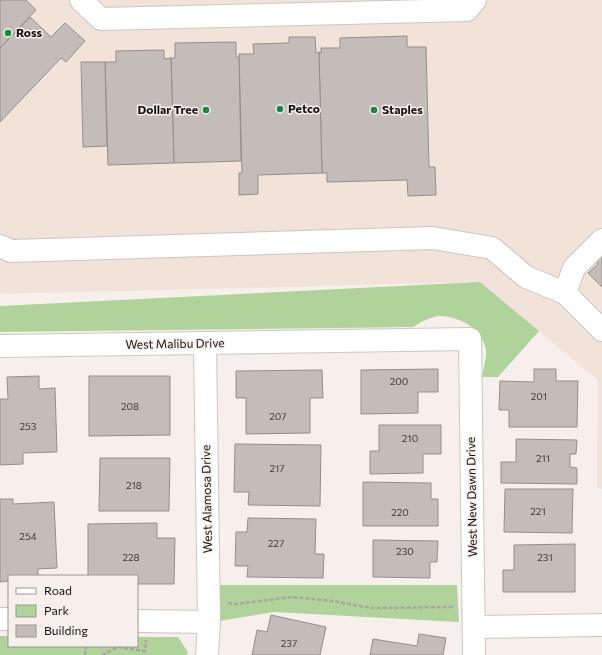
<svg xmlns="http://www.w3.org/2000/svg" width="602" height="655" font-family="Commissioner,sans-serif">
<style>
.built{fill:#f1e2da}
.green{fill:#b0d39c}
.building{fill:#c3bcb8;stroke:#958f8b}
.lines{fill:none;stroke-linecap:round;stroke-linejoin:round}
.minor-casing{stroke:#cdc6c2;stroke-width:24}
.path{stroke:#aba5a2;stroke-width:2.5;stroke-dasharray:4 2;stroke-linecap:butt}
.minor{stroke:#fff;stroke-width:22}
.poi-dot{fill:#188941;stroke:#f7efeb;stroke-width:1.5}
.labels{text-anchor:middle;stroke-width:3;stroke-linejoin:round;paint-order:stroke}
.number-label{font-size:10px;fill:#403c3a}
.poi-label{font-size:12px;font-weight:bold;fill:#141210;stroke:#f7efeb;text-anchor:start}
.street-label{font-size:12px;fill:#141210;stroke:#f7efeb}
</style>
<rect width="100%" height="100%" fill="#f7efeb"/>
<!-- built -->
<path class="built" d="M0,0H602V489L597,487L598,380L480,282L0,294Z"/>
<!-- green -->
<g class="green">
<path d="M480,282L539,331L498,377H482C483,369 487,358 486,350C482,328 459,316 439,316C430,317 421,322 413,327L0,332V306Z"/>
<path d="M219,585H457L459,622L274,612L219,621Z"/>
<path d="M0,636H9V646H137V637H178L188,652L187,655H0Z"/>
</g>
<!-- building -->
<g class="building">
<path d="M0,0H26L36,10L0,48Z"/>
<path d="M30,17L51,37L65,23L85,41L66,62L61,58L0,122V48Z"/>
<path d="M407,36V47H426L429,167H435L436,195L408,196L407,180L327,182V173H322L319,52L321,53V48H340V38Z"/>
<path d="M289,37H315L316,53L319,52L322,173L258,175V194L239,195V173H242L239,54H254L253,44L289,43Z"/>
<path d="M236,42V57H239L241,161L174,163L171,58H175V43Z"/>
<path d="M164,50V59L171,58L174,163L108,165L105,62H116V51Z"/>
<path d="M81,62H105L107,146L83,147Z"/>
<path d="M602,247V287L588,273L598,264L592,257Z"/>
<path d="M438,369V392H418V413L361,414V370Z"/>
<path d="M534,369H556V381H578L577,427H509V410H499L500,381L534,382Z"/>
<path d="M322,370L323,398H310V433L246,434V398H236V371Z"/>
<path d="M39,376V389L55,388L57,452L23,453V464L0,465V399H8L7,377Z"/>
<path d="M89,376H170V435L89,436Z"/>
<path d="M379,425H441V454H423V473L370,474V451H379Z"/>
<path d="M516,439L577,440L576,454H570V467L577,468V484L501,483V462H516Z"/>
<path d="M235,444L321,445L320,506L248,505L249,492H234Z"/>
<path d="M100,458H170L169,511H99Z"/>
<path d="M363,482L431,483V499H438V526H363Z"/>
<path d="M505,489H573L572,533L504,532Z"/>
<path d="M0,499H13V504L54,502L57,568L38,569V576H9V581L0,582Z"/>
<path d="M248,518L316,519L315,554H324L323,578L247,577L248,566H235L236,532H247Z"/>
<path d="M157,523V538H175L174,584H137V576H88V524Z"/>
<path d="M373,540L438,541L437,562H430V578L373,577Z"/>
<path d="M575,544V592H503V570H514V545Z"/>
<path d="M271,615L326,627L320,655H252L257,630L267,632Z"/>
<path d="M419,634L446,638L443,655H370L373,639L417,646Z"/>
</g>
<g class="lines">
<!-- minor casing -->
<g class="minor-casing">
<g id="minor">
<path d="M81,0L101,19L467,10L475,0"/>
<path d="M0,246L11,251L433,238L492,248L526,277L565,293L602,330"/>
<path d="M565,293L574,268L602,240"/>
<path d="M205,343L209,622L207,655"/>
<path d="M0,346L470,339L474,655"/>
<path d="M0,619H9"/>
<path d="M137,621L209,622"/>
<path d="M474,627L602,625"/>
</g>
</g>
<!-- path -->
<g class="path">
<path d="M228,603L236,604L292,597L333,601L371,608L454,607"/>
<path d="M85,655L86,646"/>
<path d="M102,655L118,647L145,651L146,640"/>
</g>
<!-- minor -->
<use href="#minor" class="minor"/>
</g>
<!-- markers -->
<g class="poi-dot">
<circle cx="8" cy="33" r="4"/>
<circle cx="280" cy="109" r="4"/>
<circle cx="206" cy="110" r="4"/>
<circle cx="374" cy="110" r="4"/>
</g>
<g class="labels">
<!-- number labels -->
<g class="number-label">
<text x="399" y="385">200</text>
<text x="539" y="400">201</text>
<text x="130" y="410">208</text>
<text x="278" y="420">207</text>
<text x="28" y="430">253</text>
<text x="410" y="442">210</text>
<text x="543" y="462">211</text>
<text x="277" y="472">217</text>
<text x="134" y="489">218</text>
<text x="538" y="515">221</text>
<text x="400" y="516">220</text>
<text x="28" y="540">254</text>
<text x="276" y="547">227</text>
<text x="405" y="555">230</text>
<text x="131" y="561">228</text>
<text x="545" y="561">231</text>
<text x="289" y="647">237</text>
</g>
<!-- poi labels -->
<g class="poi-label">
<text x="16" y="37">Ross</text>
<text x="288" y="113">Petco</text>
<text x="198" y="114" text-anchor="end">Dollar Tree</text>
<text x="382" y="114">Staples</text>
</g>
<!-- street labels -->
<g class="street-label">
<text transform="translate(175 344) rotate(-1)" y="4">West Malibu Drive</text>
<text transform="translate(472 497) rotate(-91)" y="4">West New Dawn Drive</text>
<text transform="translate(207 499) rotate(-91)" y="4">West Alamosa Drive</text>
</g>
</g>
<!-- legend -->
<rect x="8" y="575" width="130" height="72" fill="#f7efeb" stroke="#9c9793"/>
<rect x="16" y="588" width="20" height="6" fill="#ffffff" stroke="#9c9793"/>
<text x="44" y="595" font-size="12" fill="#141210">Road</text>
<rect x="16" y="605" width="20" height="12" fill="#b0d39c" stroke="#9c9793"/>
<text x="44" y="615" font-size="12" fill="#141210">Park</text>
<rect x="16" y="625" width="20" height="12" fill="#c3bcb8" stroke="#9c9793"/>
<text x="44" y="635" font-size="12" fill="#141210">Building</text>
</svg>
